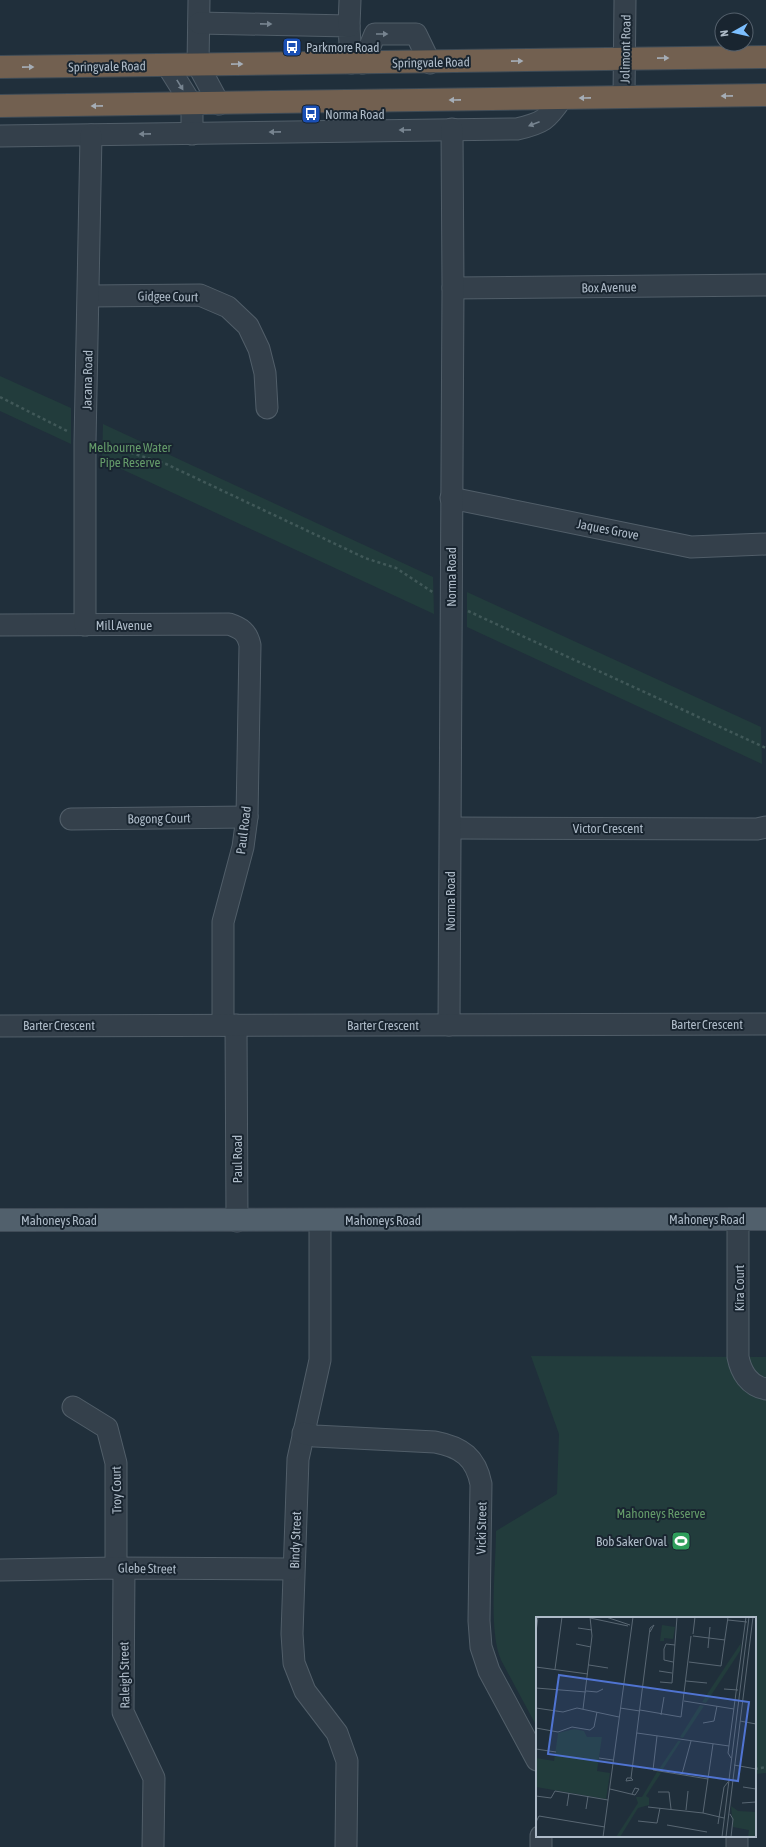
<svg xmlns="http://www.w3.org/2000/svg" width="766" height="1847" font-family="'Asap Condensed',sans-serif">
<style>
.green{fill:#223c3c}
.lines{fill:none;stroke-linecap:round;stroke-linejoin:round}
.minor-casing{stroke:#515e69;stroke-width:23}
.major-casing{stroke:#404c58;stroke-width:24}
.highway-casing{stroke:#3e4b56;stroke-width:24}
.path{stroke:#405858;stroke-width:2.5;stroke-dasharray:3 3;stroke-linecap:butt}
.minor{stroke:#34404b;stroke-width:21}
.major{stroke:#51606c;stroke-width:22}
.highway{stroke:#726050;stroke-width:22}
.oneway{fill:#778490}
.oneway2{fill:#a5adb6}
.labels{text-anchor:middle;stroke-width:4;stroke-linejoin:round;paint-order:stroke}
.poi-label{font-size:13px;fill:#aebbc8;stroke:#192530;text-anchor:start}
.street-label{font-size:13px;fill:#aebbc8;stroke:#192530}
.park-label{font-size:13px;fill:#649a69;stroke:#192530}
.inset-road{fill:none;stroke:#596773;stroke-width:1}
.view{fill:#5074d2;fill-opacity:0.15;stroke:#5074d2;stroke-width:2}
.inset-edge{fill:none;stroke:#aebbc8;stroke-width:2}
</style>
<rect width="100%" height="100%" fill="#202f3b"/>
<!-- green -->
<g class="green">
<path d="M0,376L71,408V444L0,411Z"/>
<path d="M103,424L433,577L434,614L102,460Z"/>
<path d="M467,592L761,727L762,764L467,627Z"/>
<path d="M531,1356L766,1357V1773L755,1774V1618H537V1727L501,1660C488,1630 496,1566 496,1531L557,1494L559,1434Z"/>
</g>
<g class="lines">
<!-- minor casing -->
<g class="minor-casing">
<g id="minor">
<path d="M199,0L198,65L219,104"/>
<path d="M199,23L349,26L351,63"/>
<path d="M349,26L350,0"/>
<path d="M363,63L375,34H416L430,63"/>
<path d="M167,65L192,105V134"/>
<path d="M624,97L625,0"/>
<path d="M0,136L517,129C543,123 547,120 562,98"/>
<path d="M453,288L766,285"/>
<path d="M89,296L200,295L228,307L248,326L259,349L265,373L267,408"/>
<path d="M451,498L691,547L766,544"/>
<path d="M0,625L229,624C241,628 247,632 250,645L247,817L243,847L223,922V1025"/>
<path d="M85,625V443L91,135"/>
<path d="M71,819L247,817"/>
<path d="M451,828L757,829L766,827"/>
<path d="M236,1025L237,1221"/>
<path d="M449,1025L453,288L452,129"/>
<path d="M0,1026L766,1024"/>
<path d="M738,1219V1357C741,1372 749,1386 766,1389"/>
<path d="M320,1221V1360L298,1459L292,1634L294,1663L305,1691L337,1733L347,1761L346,1847"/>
<path d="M73,1407L107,1428L116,1463V1568"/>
<path d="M303,1433L315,1436L435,1442C462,1447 476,1458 481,1484L479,1621L481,1647L489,1671L537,1760"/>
<path d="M124,1568L123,1712L154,1778L153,1847"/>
<path d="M0,1570L116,1568L293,1569"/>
<path d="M541,1847V1836"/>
<path d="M737,1847V1836"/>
</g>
</g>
<!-- major casing -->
<g class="major-casing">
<path id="major" d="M0,1220L766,1219"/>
</g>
<!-- highway casing -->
<g class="highway-casing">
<g id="highway">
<path d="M0,67L766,57"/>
<path d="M0,106L766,95"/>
</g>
</g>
<!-- path -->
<g class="path">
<path d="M0,397L69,432"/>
<path d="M102,445L110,446L166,464L365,558L396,568L434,593"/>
<path d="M468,611L766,748"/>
<path d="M755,1769L766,1767"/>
</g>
<!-- minor -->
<use href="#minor" class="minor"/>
<!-- major -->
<use href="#major" class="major"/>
<!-- highway -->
<use href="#highway" class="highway"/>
</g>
<!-- one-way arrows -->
<defs><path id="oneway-solid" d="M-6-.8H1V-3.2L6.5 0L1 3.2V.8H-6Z"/></defs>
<g class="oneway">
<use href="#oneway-solid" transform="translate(266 24) rotate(1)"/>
<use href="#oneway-solid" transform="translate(382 34)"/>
<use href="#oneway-solid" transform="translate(180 85) rotate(58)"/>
<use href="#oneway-solid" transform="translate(534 124) rotate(159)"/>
<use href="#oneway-solid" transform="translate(405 130) rotate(179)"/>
<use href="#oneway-solid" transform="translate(275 132) rotate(179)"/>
<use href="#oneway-solid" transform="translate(145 134) rotate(179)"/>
</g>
<g class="oneway2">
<use href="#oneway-solid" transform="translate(663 58) rotate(-1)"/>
<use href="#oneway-solid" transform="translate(517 61) rotate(-1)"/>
<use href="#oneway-solid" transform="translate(237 64) rotate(-1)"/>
<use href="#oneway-solid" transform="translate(28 67) rotate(-1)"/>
<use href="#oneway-solid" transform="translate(727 96) rotate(179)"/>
<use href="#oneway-solid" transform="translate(585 98) rotate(179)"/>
<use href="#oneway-solid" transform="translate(455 100) rotate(179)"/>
<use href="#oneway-solid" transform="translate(97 106) rotate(179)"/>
</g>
<!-- icons -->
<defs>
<g id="bus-square" transform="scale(1)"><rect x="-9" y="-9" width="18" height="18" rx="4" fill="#1a4fb4" stroke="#192530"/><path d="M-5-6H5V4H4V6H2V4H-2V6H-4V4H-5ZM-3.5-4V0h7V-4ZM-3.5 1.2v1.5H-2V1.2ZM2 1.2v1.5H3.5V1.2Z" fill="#fff"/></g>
<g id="stadium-square" transform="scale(1)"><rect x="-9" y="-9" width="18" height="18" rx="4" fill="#2e9e5b" stroke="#192530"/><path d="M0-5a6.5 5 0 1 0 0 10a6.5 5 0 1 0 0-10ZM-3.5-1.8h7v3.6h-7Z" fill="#fff"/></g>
</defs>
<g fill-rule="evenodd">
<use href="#bus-square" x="292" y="47"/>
<use href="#bus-square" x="311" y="114"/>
<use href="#stadium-square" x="681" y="1541"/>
</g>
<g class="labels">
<!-- poi labels -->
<g class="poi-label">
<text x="306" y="52">Parkmore Road</text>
<text x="325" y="119">Norma Road</text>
<text x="667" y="1546" text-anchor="end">Bob Saker Oval</text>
</g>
<!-- street labels -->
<g class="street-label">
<text transform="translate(625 49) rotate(-89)" y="5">Jolimont Road</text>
<text transform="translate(431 62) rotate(-1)" y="5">Springvale Road</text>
<text transform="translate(107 66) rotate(-1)" y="5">Springvale Road</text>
<text transform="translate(609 287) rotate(-1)" y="5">Box Avenue</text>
<text transform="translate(168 296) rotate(1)" y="5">Gidgee Court</text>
<text transform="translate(87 380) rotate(-89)" y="5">Jacana Road</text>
<text transform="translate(608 529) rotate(11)" y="5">Jaques Grove</text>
<text transform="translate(451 577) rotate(-90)" y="5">Norma Road</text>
<text x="124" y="630">Mill Avenue</text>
<text transform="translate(159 818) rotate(-1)" y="5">Bogong Court</text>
<text x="608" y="833">Victor Crescent</text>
<text transform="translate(243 830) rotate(-83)" y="5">Paul Road</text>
<text transform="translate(450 901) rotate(-90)" y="5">Norma Road</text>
<text x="707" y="1029">Barter Crescent</text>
<text x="59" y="1030">Barter Crescent</text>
<text x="383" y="1030">Barter Crescent</text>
<text transform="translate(237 1159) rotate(-90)" y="5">Paul Road</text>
<text x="707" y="1224">Mahoneys Road</text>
<text x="59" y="1225">Mahoneys Road</text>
<text x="383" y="1225">Mahoneys Road</text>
<text transform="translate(739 1288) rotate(-90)" y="5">Kira Court</text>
<text transform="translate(116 1490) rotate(-91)" y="5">Troy Court</text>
<text transform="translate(481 1528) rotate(-89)" y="5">Vicki Street</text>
<text transform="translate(295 1540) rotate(-88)" y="5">Bindy Street</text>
<text transform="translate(147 1568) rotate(1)" y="5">Glebe Street</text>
<text transform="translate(124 1675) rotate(-91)" y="5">Raleigh Street</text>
</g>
<!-- park labels -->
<g class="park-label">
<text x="130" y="452">Melbourne Water<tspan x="130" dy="15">Pipe Reserve</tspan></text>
<text x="661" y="1518">Mahoneys Reserve</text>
</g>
</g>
<!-- overview -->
<g transform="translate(536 1617)">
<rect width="220" height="220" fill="#202f3b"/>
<path d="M126,8L139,10L137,22L128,21V24H124ZM205,26L204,34L170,86L166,85ZM164,88L168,89L147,121L144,120ZM38,112L48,114L51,120H66L61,154L74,156L70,182L0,170V141L18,144L22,116ZM142,124H145L127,152H123ZM121,155L125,156L110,179L113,181V188L102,191L84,220H80L102,186L100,180H106ZM195,189L202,194L220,195V220H212L213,213L197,210Z" fill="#223c3c"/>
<path class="inset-road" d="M70,0L94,8M54,1L92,9M192,3L211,5M42,11L56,13M0,15L2,0M157,17L159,0M157,19L189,23M40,27L55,30M172,31L174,10M137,45L128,43V32L130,27L139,28M153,45L185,49L192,0M53,48L72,51M0,50L52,57M19,52L26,0M123,54L136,56M150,64L171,66M124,65L136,66L141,0M0,71L50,75M188,72L202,73M50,74L61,75L67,72M148,84L198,92M0,91L27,95L41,91L83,100M84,91L104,94M47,92L56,19L54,0M104,93L145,100L155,19M125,98L128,80M204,104L220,107M167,106L178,104L181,89M0,111L22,115L36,110L54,113L58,110L61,95M101,116L193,129M121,119L117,153L172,162M0,132L20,135M63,141L77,143M195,141L192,136L210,0M198,148L220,152M146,157L155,124M95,161H91L90,164L97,163L95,161L114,11L118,8L114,15M207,170L220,172M74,172L99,178L103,172L99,171L96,177M122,175H133L135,192M0,179L15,181L19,174L72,183M206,186L220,185M31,189L33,176M112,190L167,196L188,201M50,192L52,179M150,193L152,174M167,196L177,127M194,197L197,202L195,220M102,204L121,206L124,191M0,205L3,199L69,210M182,207L188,170L192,165M131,208L171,215M67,220L97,0M186,220L213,0M190,220L217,0"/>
<path class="view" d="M23,58L213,85L202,164L12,137Z"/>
<rect width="220" height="220" class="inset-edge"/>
</g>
<!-- north arrow -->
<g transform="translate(734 32) rotate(262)"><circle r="19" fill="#192530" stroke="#55616d"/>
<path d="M0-3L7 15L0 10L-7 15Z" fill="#7cbfff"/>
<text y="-6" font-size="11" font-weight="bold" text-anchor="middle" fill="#aebbc8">N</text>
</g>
</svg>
